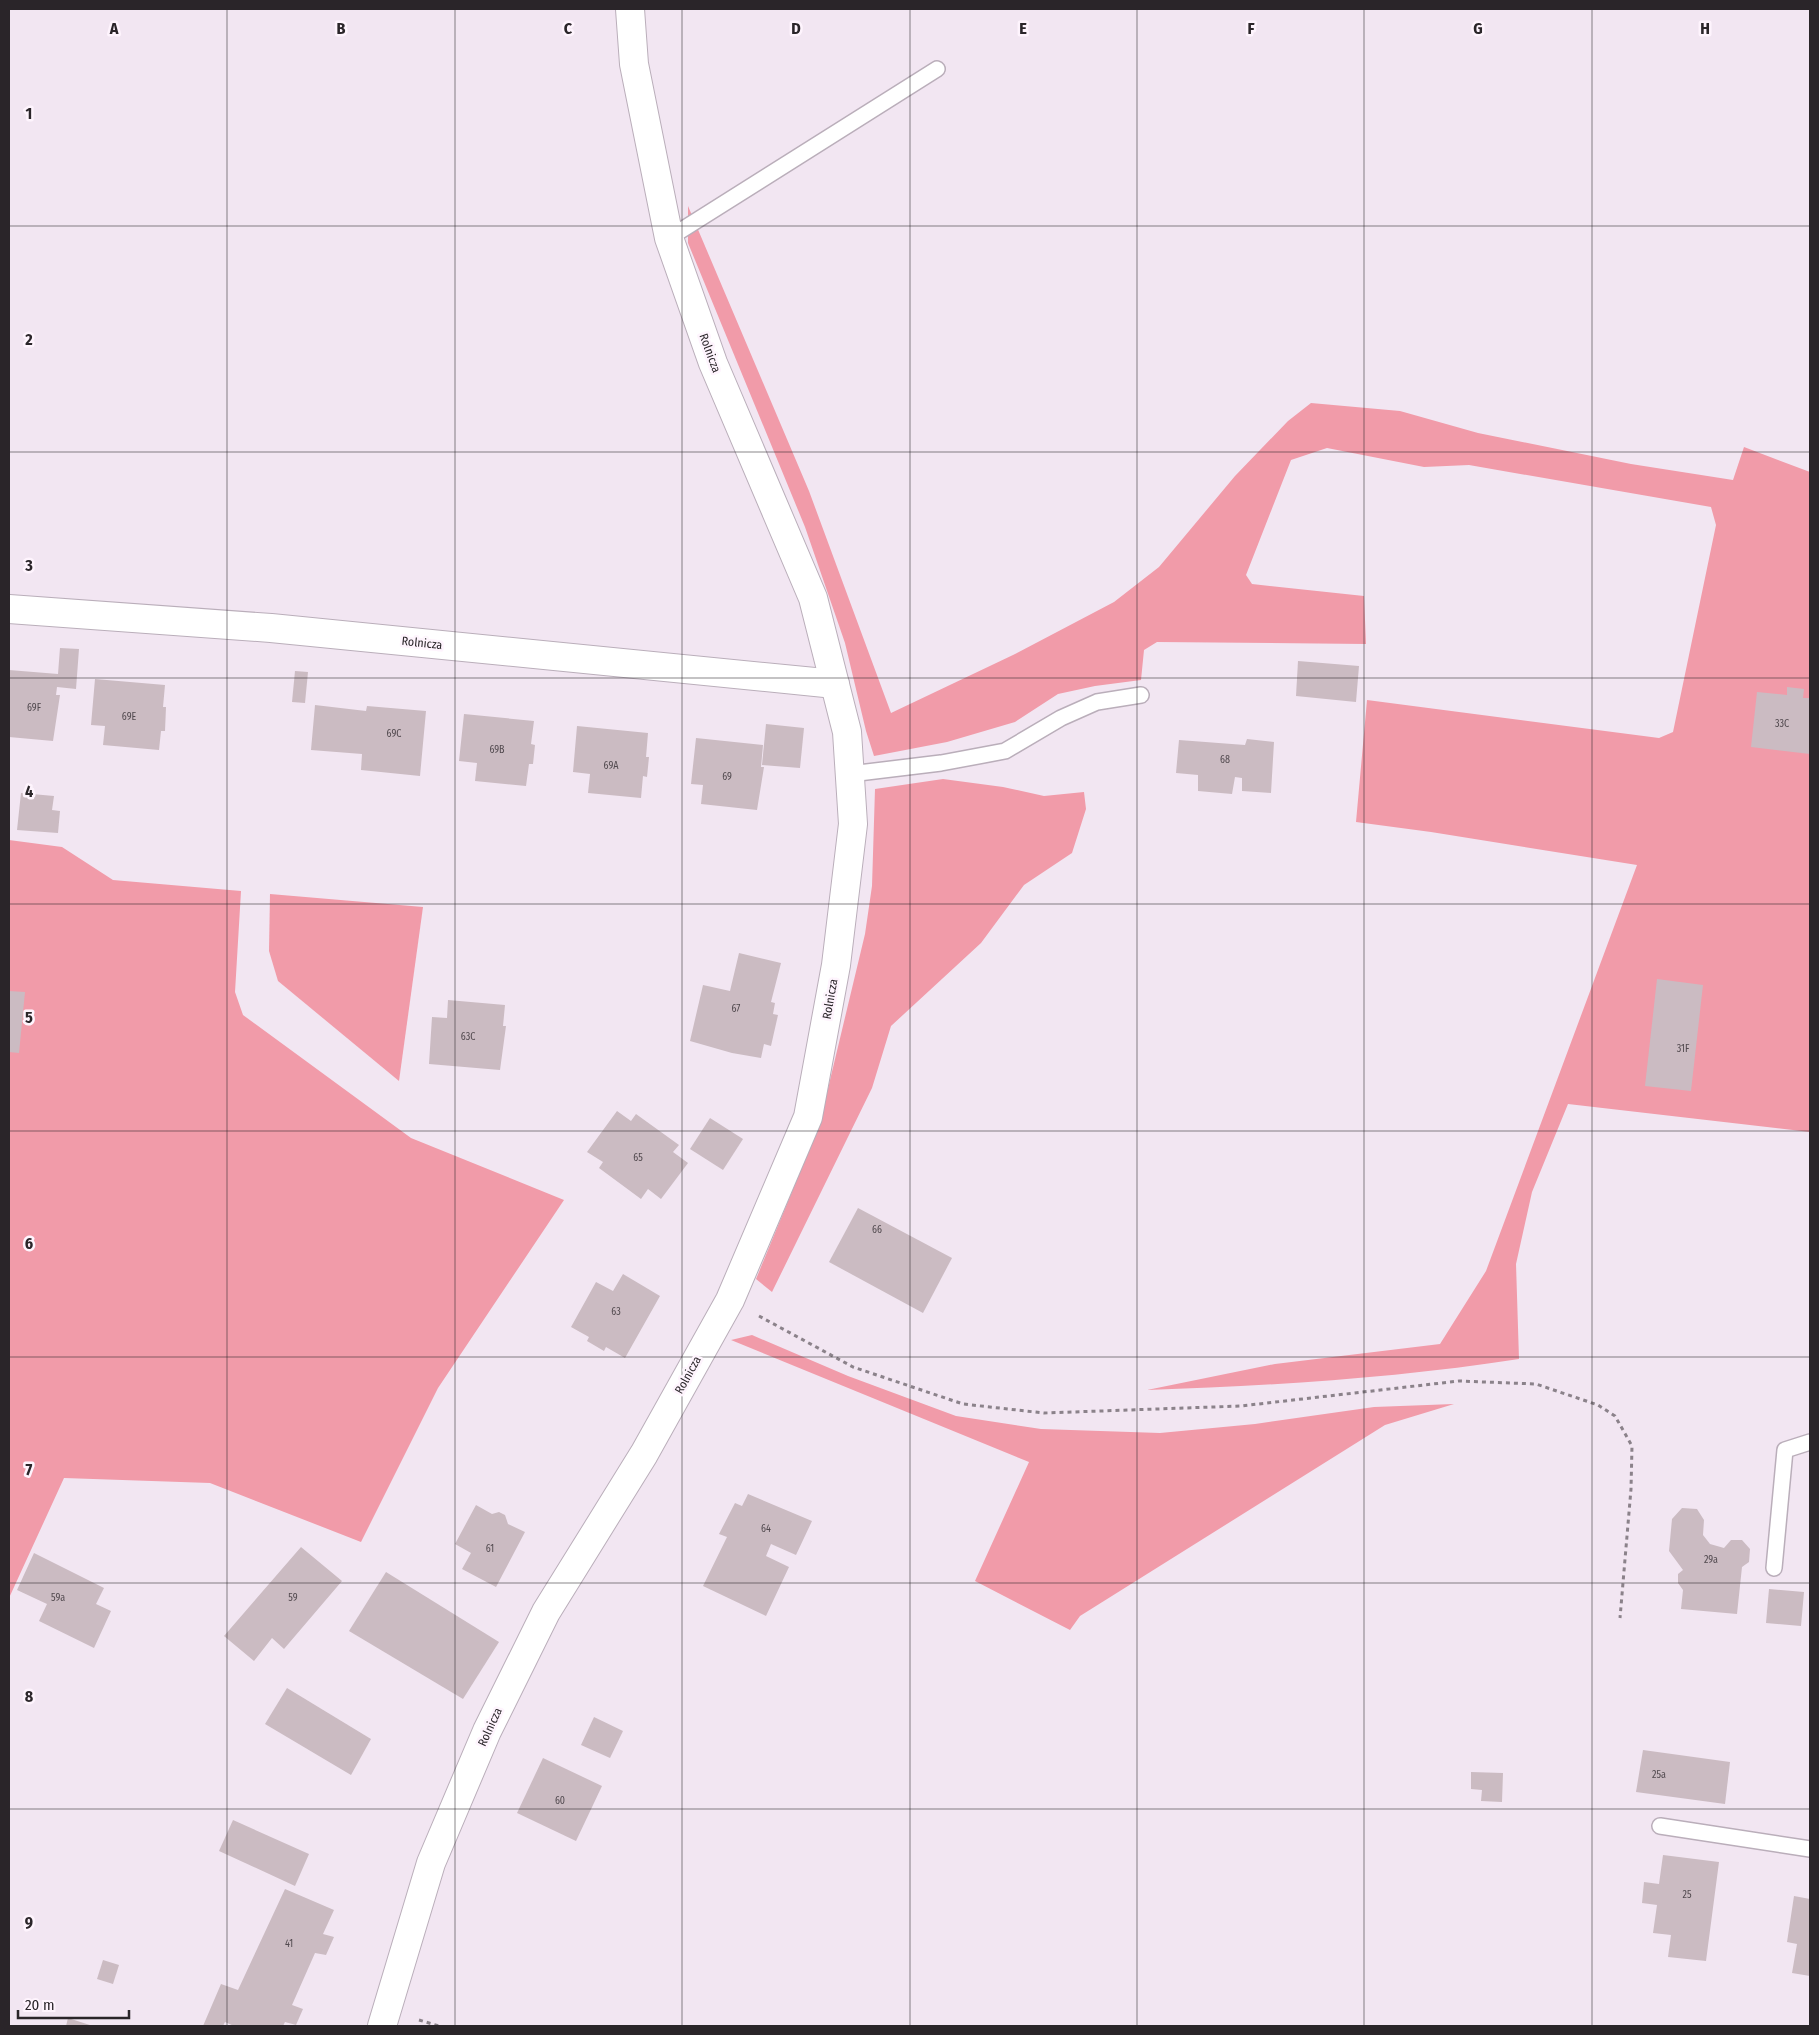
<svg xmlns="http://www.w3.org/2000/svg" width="1819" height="2035" font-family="'Fira Sans Condensed',sans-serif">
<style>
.green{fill:#f19ba9}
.building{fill:#cbbbc2}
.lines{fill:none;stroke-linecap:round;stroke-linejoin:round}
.service-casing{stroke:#baaeba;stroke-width:18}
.minor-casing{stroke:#baaeba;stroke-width:30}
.path{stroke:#8b828a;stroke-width:3;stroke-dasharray:4 4;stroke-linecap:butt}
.service{stroke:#fff;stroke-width:15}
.minor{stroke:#fff;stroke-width:28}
.grid{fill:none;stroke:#2a2529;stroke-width:1;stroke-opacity:0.55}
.labels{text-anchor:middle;stroke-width:5;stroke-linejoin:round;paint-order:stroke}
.number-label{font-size:10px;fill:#524a4f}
.street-label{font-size:12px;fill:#2a2529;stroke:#fef4fd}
.grid-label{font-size:16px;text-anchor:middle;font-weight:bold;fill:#2a2529;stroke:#fef4fd;stroke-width:5;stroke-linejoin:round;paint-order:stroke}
</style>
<rect width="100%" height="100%" fill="#f2e6f2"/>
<!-- green -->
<g class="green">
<path d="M688,206L809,491L891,713L1013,655L1114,602L1159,567L1235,476L1288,421L1311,403L1400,411L1478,433L1631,464L1733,480L1744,447L1810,472V1132L1568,1104L1532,1192L1516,1264L1519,1359C1396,1378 1271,1386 1147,1390L1275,1364L1440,1344L1486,1271L1637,865L1431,832L1356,822L1367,700L1659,738L1673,732L1716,525L1711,507L1469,465L1424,467L1327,448L1291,460L1246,575L1252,584L1364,596L1366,644L1157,642L1144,650L1141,680L1095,686L1058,694L1015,722L947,742L874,756L866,731L845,643L805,527L688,243Z"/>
<path d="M943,779L1003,787L1044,796L1084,792L1086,809L1072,853L1024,885L981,943L891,1026L872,1088L772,1292L756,1279L819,1126L865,934L872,886L875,789Z"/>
<path d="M9,840L62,847L113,880L241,891L235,992L243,1015L411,1138L564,1200L438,1388L361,1542L210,1483L64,1478L9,1598Z"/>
<path d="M270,894L423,907L399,1081L278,981L269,951Z"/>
<path d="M752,1335L848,1376L956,1416L1041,1429L1160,1433L1255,1424L1374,1407L1454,1404L1385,1425L1080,1616L1070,1630L975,1581L1029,1462L731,1340Z"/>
</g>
<!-- building -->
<g class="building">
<path d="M60,648L79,649L76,689L57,687L56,695H60L53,741L9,737V670L58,674Z"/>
<path d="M1298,661L1359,666L1356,702L1296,696Z"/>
<path d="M295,671L308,672L305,703L292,702Z"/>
<path d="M95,679L165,685L163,707H166L165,731H161L159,750L103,745L105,726L91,725Z"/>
<path d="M1787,687L1804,689L1803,698H1810V754L1751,747L1757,692L1787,695Z"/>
<path d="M315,705L366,711L367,706L426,711L420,776L361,770L362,754L311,750Z"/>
<path d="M464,714L534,721L531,744L535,745L533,764H529L526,786L475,781L477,763L459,761Z"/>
<path d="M766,724L804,728L800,768L762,765Z"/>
<path d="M577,726L648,733L646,757H649L647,777L643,776L641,798L588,793L590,774L573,772Z"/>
<path d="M696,738L763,745L761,767H764L757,810L701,804L703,785L691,784Z"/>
<path d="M1247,739L1274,742L1271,793L1242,791V778L1235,777L1232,794L1198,791V775L1176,773L1179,740L1245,745Z"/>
<path d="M21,793L54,796L52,810L60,811L58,833L17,830Z"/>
<path d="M739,953L781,963L771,1002L775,1003L773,1014L778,1015L771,1046L764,1044L761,1058L732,1053L690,1041L703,985L730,991Z"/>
<path d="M1657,979L1703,985L1691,1091L1645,1086Z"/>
<path d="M9,991L25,992L19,1053L9,1052Z"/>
<path d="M448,1000L505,1005L503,1026H506L500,1070L429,1064L432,1017L447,1018Z"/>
<path d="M617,1111L631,1121L636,1114L679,1145L673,1152L688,1163L661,1199L648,1189L641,1199L599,1168L603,1162L587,1152Z"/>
<path d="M710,1118L743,1139L723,1170L690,1149Z"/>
<path d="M858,1208L952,1258L923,1313L829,1262Z"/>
<path d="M623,1274L660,1296L625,1358L606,1347L604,1351L587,1341L589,1337L571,1327L596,1282L613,1291Z"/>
<path d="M748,1494L812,1521L796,1555L771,1544L766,1556L789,1567L766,1616L703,1586L727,1537L719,1534L735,1503L742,1506Z"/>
<path d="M476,1505L492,1514L499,1512L505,1515L508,1524L525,1532L496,1587L462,1569L471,1553L455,1544Z"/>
<path d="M1682,1508L1697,1509L1704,1520L1703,1535L1710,1544L1724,1548L1731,1540H1742L1750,1549L1749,1562L1742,1567L1737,1614L1681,1609L1683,1590L1678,1583V1574L1683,1570L1669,1551L1672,1519Z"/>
<path d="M301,1547L342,1581L284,1649L272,1638L254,1661L224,1636Z"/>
<path d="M34,1553L104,1588L96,1604L111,1611L94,1648L39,1621L47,1604L17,1590Z"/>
<path d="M386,1572L499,1642L463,1699L349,1631Z"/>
<path d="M1769,1589L1804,1592L1801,1626L1766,1623Z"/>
<path d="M287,1688L371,1739L351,1775L265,1724Z"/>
<path d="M594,1717L623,1731L610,1758L581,1745Z"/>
<path d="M1643,1750L1730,1762L1725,1804L1636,1792Z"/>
<path d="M543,1758L602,1786L576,1841L517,1813Z"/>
<path d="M1471,1772L1503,1773L1502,1802L1481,1801L1482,1790L1471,1789Z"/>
<path d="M233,1820L309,1854L295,1886L219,1851Z"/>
<path d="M1663,1855L1719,1862L1706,1961L1668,1957L1671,1935L1653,1933L1657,1905L1642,1903L1644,1882L1659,1884Z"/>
<path d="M285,1889L334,1910L323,1934L334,1937L326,1955L315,1953L292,2005L303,2009L296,2025L285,2022L283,2026H234L225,2022L223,2026H203L221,1984L238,1990Z"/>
<path d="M1794,1896L1810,1899V1976L1792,1973L1797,1944L1787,1942Z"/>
<path d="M103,1960L119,1965L113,1984L97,1979Z"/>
<path d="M68,2018L93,2026H66Z"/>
</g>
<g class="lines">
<!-- service casing -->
<g class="service-casing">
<g id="service">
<path d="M669,238L937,69"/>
<path d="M850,774L941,763L1005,751L1061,718L1097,702L1141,695"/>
<path d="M1774,1568L1785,1450L1810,1442"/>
<path d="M1660,1826L1810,1849"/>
</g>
</g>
<!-- minor casing -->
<g class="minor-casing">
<g id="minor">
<path d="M9,609L271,628L835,684"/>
<path d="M382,2026L431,1863L487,1731L546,1612L644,1454L730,1300L808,1117L836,965L853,824L847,732L813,598L713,363L669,238L634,64L630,9"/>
</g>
</g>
<!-- path -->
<g class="path">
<path d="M759,1316L853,1367L963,1404L1044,1413L1241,1406L1459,1381L1536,1384L1598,1405L1615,1416L1632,1446L1631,1489L1620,1618"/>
<path d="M419,2020L439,2026"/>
</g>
<!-- service -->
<use href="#service" class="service"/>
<!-- minor -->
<use href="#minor" class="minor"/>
</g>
<!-- grid -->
<path class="grid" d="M227,9V2026M455,9V2026M682,9V2026M910,9V2026M1137,9V2026M1364,9V2026M1592,9V2026M9,226H1810M9,452H1810M9,678H1810M9,904H1810M9,1131H1810M9,1357H1810M9,1583H1810M9,1809H1810"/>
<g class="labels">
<!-- number labels -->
<g class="number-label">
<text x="34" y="711">69F</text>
<text x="129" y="720">69E</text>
<text x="1782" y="727">33C</text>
<text x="394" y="737">69C</text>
<text x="497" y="753">69B</text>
<text x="1225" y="763">68</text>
<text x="611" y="769">69A</text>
<text x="727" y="780">69</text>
<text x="736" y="1012">67</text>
<text x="468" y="1040">63C</text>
<text x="1683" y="1052">31F</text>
<text x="638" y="1161">65</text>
<text x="877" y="1233">66</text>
<text x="616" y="1315">63</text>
<text x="766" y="1532">64</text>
<text x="490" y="1552">61</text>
<text x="1711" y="1563">29a</text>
<text x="58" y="1601">59a</text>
<text x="293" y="1601">59</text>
<text x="1659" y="1778">25a</text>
<text x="560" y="1804">60</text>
<text x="1687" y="1898">25</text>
<text x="289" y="1947">41</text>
</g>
<!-- street labels -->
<g class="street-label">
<text transform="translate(710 353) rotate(70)" y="4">Rolnicza</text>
<text transform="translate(422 643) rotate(6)" y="4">Rolnicza</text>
<text transform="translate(830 999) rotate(-80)" y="4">Rolnicza</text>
<text transform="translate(688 1375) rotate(-61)" y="4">Rolnicza</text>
<text transform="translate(490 1727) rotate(-65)" y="4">Rolnicza</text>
</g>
</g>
<g class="grid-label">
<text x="114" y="34">A</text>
<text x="341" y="34">B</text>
<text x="568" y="34">C</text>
<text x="796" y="34">D</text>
<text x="1023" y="34">E</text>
<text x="1251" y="34">F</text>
<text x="1478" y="34">G</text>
<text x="1705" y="34">H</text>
<text x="29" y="119">1</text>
<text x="29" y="345">2</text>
<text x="29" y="571">3</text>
<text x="29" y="797">4</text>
<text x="29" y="1023">5</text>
<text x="29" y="1249">6</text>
<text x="29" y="1475">7</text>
<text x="29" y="1702">8</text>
<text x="29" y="1928">9</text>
</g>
<!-- border -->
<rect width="1819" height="2035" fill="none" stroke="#2a2529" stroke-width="20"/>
<!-- scale -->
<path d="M18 2010v8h111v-8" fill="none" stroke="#2a2529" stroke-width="2.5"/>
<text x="25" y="2010" font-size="15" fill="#2a2529" stroke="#fef4fd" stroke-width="4" paint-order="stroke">20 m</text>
</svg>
